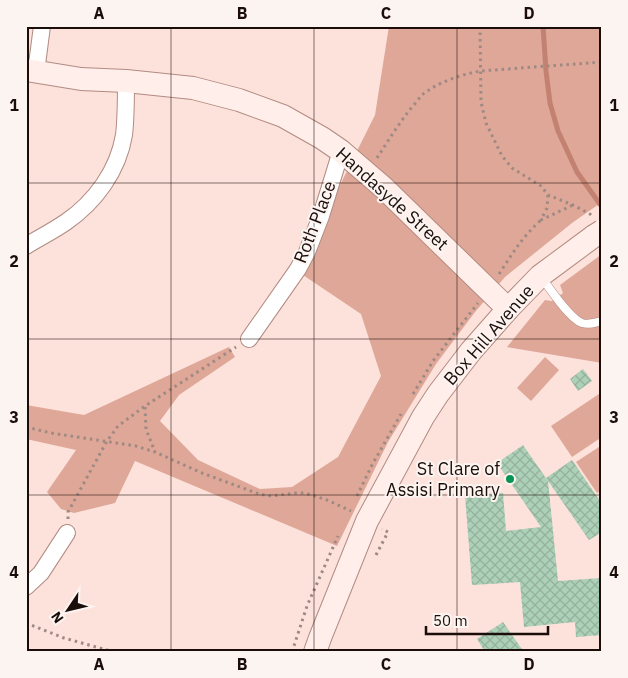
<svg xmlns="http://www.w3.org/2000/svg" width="628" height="678" font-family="'IBM Plex Sans',sans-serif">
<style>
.green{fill:#dfa798}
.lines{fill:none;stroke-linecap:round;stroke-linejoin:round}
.stream{stroke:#c38271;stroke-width:5}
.building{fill:url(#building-cross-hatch)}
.lane-casing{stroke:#b28b82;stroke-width:9}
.street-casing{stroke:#b28b82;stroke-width:18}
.secondary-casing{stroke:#b28b82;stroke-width:24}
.path{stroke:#9e8983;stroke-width:3;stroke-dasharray:2.5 4;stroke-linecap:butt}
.lane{stroke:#fff;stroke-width:8}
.street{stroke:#fff;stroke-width:16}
.secondary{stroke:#ffeee9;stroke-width:22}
.secondary-bridge-casing{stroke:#b28b82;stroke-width:24;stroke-linecap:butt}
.secondary-bridge{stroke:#ffeee9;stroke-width:22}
.grid{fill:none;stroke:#1b0d09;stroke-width:1;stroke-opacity:0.55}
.poi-dot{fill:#049454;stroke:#fcf4f1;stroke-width:2}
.labels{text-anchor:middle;stroke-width:4;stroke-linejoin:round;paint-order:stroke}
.street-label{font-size:18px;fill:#1b0d09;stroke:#fcf4f1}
.poi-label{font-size:18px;fill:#1b0d09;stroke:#fcf4f1;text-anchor:end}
.neatline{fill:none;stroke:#1b0d09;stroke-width:2}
.grid-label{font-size:16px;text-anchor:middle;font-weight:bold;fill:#1b0d09}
</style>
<defs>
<pattern id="building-cross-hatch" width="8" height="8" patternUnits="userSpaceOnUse" patternTransform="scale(1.25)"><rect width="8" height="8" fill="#add0b8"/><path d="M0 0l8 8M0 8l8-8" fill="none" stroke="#94b19d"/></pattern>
</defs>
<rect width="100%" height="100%" fill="#fce2db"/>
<!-- green -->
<g class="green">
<path d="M389,26H602V202L572,223L505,277L475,312L436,364L388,442L337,546L135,461L115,503L74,513L61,509L47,492L76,450L26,439V405L84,415L229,347L235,357L179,395L160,421L198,460L260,489L292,487L338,457L381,376L361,314L297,271L375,115Z"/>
<path d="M602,254V363L507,347L545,300L552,301L563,293L560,285Z"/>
<path d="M545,357L559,370L531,401L517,388Z"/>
<path d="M602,392V437L572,457L551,426Z"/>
<path d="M602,445V490L597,493L576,462Z"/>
</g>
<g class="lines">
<!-- stream -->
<path class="stream" d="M543,26L546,71L550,103L558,131L577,172L602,207"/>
</g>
<!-- building -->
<g class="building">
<path d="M583,369L592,381L578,391L570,379Z"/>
<path d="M523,445L548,481L558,581L602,578V635L576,637L575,622L524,627L520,582L472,585L465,495L503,493L506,531L541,527L497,463Z"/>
<path d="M572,460L602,504V532L589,540L546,478Z"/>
<path d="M503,622L524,652H485L477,639Z"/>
</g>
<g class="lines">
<!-- lane casing -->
<g class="lane-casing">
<path id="lane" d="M542,278C551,290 569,318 582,323C589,325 595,323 602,321"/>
</g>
<!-- street casing -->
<g class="street-casing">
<g id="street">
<path d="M36,72L42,26"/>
<path d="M26,246C39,238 53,231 66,222C95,202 118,171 124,135C126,118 126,99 126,81"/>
<path d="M249,339L298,269L307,252L321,216L341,151"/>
<path d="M26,587L41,573L67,533"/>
</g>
</g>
<!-- secondary casing -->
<g class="secondary-casing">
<g id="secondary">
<path d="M26,70L81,79L126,81L193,88L239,100L283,116L322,138L341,151L384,188L508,309"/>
<path d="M315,652L320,638L367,521L423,417L438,394L471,351L508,309L540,276L594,236"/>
</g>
</g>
<!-- path -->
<g class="path">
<path d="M480,26L481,102L486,123L502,156L512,168L541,186L548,195L573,205L590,214L592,216"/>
<path d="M377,158C388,141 399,123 412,107C416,103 419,98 422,95C438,82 460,75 480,71L602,62"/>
<path d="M548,195L547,208L541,220L573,205"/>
<path d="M499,274C512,254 523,236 541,220"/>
<path d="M413,394L433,361L478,303"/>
<path d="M145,407L146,429L155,452"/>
<path d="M26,427L51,433L136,446L155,452L202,473L259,494L271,496L296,493H305L327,500L351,511"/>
<path d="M357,496L372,465L401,414"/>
<path d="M68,519V512L107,441L118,426L145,406L236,347"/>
<path d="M376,555L388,532L382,529"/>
<path d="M26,623L64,638L114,652"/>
<path d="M292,652L307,606L338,536"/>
</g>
<!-- lane -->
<use href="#lane" class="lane"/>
<!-- street -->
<use href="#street" class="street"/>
<!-- secondary -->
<use href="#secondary" class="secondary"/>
<!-- secondary-bridge casing -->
<g class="secondary-bridge-casing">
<path id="secondary-bridge" d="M594,236L602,231"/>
</g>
<!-- secondary-bridge -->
<use href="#secondary-bridge" class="secondary-bridge"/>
</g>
<!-- grid -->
<path class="grid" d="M171,26V652M314,26V652M457,26V652M26,183H602M26,339H602M26,495H602"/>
<!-- markers -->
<circle class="poi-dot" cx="510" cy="479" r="5"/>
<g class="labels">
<!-- street labels -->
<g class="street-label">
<text transform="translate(392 199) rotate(42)" y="6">Handasyde Street</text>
<text transform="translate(315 222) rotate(-69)" y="6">Roth Place</text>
<text transform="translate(489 335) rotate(-49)" y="6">Box Hill Avenue</text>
</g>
<!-- poi labels -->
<g class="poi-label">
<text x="500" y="475">St Clare of<tspan x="500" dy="21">Assisi Primary</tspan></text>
</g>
</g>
<!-- border -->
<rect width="628" height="678" fill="none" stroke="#fcf4f1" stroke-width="55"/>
<!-- north arrow -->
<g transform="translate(68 610) rotate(235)" stroke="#fcf4f1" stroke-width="4" paint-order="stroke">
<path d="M0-4L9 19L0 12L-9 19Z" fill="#1b0d09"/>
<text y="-8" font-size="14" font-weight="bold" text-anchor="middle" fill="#1b0d09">N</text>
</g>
<!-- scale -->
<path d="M426 626v8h122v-8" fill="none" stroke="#1b0d09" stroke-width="2.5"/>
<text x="433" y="626" font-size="15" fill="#1b0d09" stroke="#fcf4f1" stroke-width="4" paint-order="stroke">50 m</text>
<rect x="28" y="28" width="572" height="622" class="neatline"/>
<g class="grid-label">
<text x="99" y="19">A</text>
<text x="242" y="19">B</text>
<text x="386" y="19">C</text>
<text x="529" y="19">D</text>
<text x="14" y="111">1</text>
<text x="614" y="111">1</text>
<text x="14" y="267">2</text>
<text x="614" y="267">2</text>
<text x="14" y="423">3</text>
<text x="614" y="423">3</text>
<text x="14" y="578">4</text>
<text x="614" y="578">4</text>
<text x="99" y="670">A</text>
<text x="242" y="670">B</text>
<text x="386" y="670">C</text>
<text x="529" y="670">D</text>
</g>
</svg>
